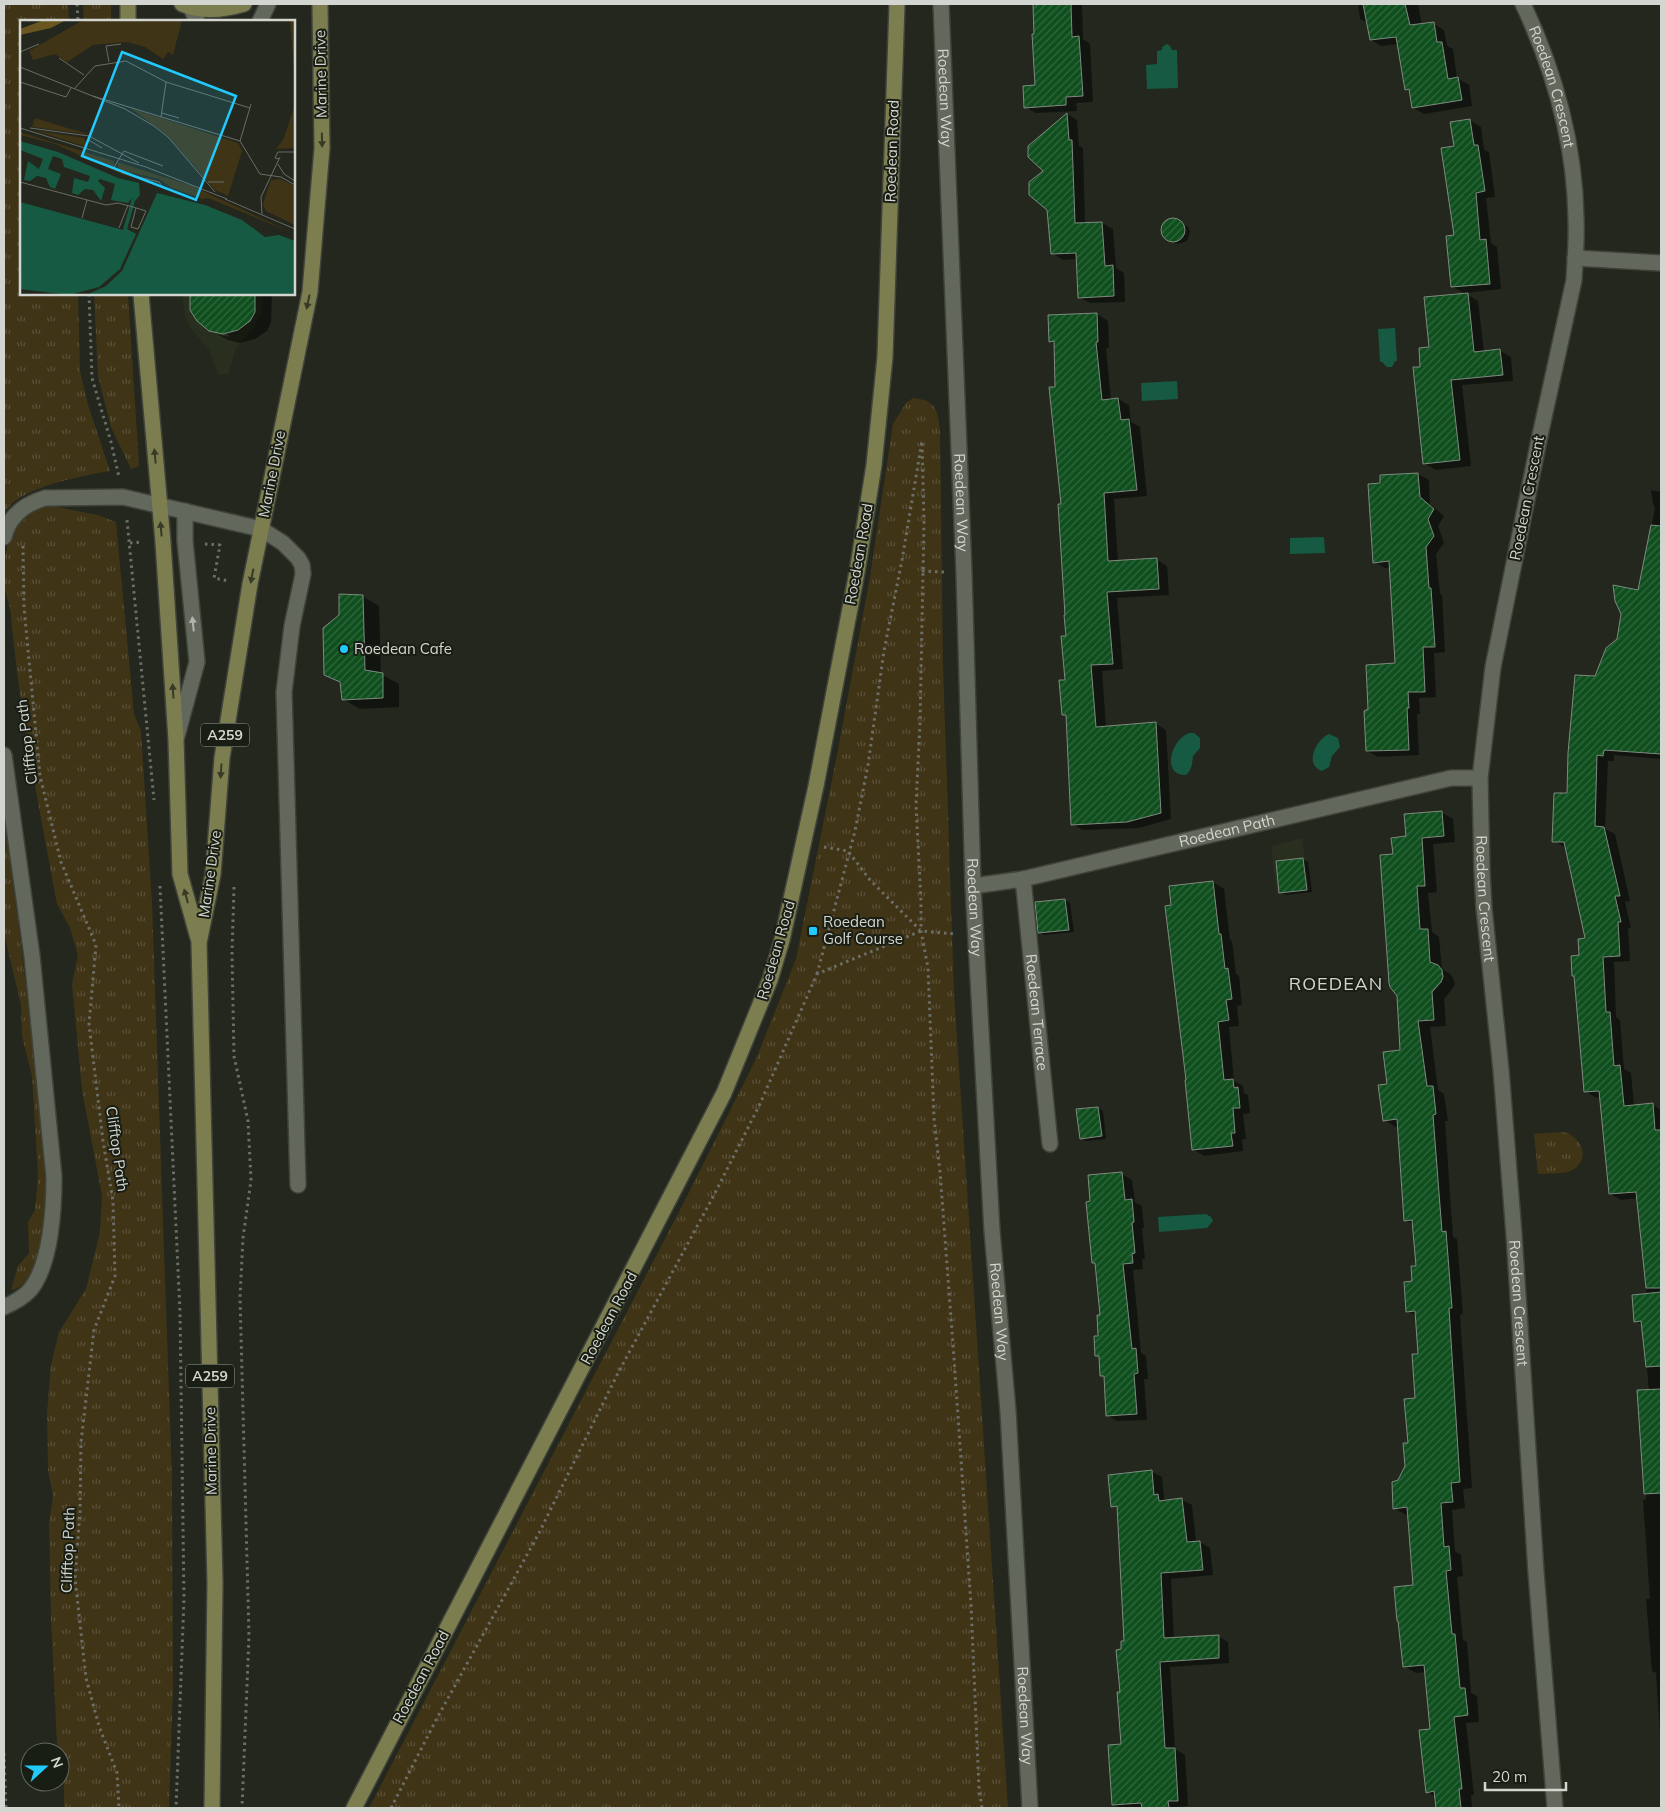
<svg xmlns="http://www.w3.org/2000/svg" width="1665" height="1812" font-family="Mulish,sans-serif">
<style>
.built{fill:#282f1f}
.grass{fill:url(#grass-tufts)}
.water{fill:#175a44}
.shadow{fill:#0007}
.building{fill:url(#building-hatch);stroke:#7f8a80}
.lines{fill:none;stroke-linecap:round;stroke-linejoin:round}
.minor-casing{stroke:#40433b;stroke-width:18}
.major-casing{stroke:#40433b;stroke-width:18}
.path{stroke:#6c6f67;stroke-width:3;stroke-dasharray:2.5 4;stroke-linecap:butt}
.minor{stroke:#63685d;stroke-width:15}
.major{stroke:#7d7e4f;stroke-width:15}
.oneway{fill:#373b26}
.oneway2{fill:#b1b5ae}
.poi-dot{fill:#21c9fd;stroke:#191e14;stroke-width:2}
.labels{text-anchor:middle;stroke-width:4;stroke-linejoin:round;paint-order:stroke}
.shield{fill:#191e14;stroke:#9b9f98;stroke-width:1}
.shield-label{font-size:14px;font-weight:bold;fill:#d3d6d0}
.street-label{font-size:15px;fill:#d3d6d0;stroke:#191e14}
.poi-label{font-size:15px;fill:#d3d6d0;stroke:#191e14;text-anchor:start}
.quarter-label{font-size:18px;letter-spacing:1px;fill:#d3d6d0;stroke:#191e14}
.inset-road{fill:none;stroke:#696d65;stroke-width:1}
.view{fill:#21c9fd;fill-opacity:0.15;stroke:#21c9fd;stroke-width:2.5}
.inset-edge{fill:none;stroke:#d3d6d0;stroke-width:2.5}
</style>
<defs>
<pattern id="grass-tufts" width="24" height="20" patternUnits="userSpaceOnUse" patternTransform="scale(1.25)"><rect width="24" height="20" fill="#403417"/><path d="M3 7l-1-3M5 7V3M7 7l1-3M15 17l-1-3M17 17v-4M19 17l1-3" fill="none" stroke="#5b5138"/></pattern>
<pattern id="building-hatch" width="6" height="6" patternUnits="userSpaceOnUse" patternTransform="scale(1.25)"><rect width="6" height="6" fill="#0f4f1e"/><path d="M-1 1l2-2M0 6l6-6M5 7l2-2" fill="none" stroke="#31683e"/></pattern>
</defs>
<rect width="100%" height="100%" fill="#23271d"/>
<!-- built -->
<g class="built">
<path d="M182,294H263L261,314L253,329L236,349L228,374H218L209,350L191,329L185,317Z"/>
<path d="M1302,838L1309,890L1277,894L1271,846Z"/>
</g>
<!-- grass -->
<g class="grass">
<path d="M4,4H68L69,21H21V294H78L80,371L88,405L110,471C86,475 8,489 4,517Z"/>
<path d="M83,4H111V21H84Z"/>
<path d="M94,294H128L139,466L131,469L111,427L98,376Z"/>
<path d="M913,398C937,400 938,412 940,432L943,665L954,993L1008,1808H369L681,1208L756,1059L796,959L838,750L870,577L893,424L906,403Z"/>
<path d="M46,505L98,515L116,522L134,714L141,731L152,903L172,1480L173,1687L169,1808H64V1754L57,1744L51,1618L49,1523L53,1496L48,1470L47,1413L51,1365L59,1332L86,1289L100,1232L102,1196L82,1090L72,984L78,955L70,928L57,904C40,812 21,720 12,627C11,619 11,611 9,604C7,598 5,592 4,586C3,575 4,562 6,552C10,530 27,514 46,505Z"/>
<path d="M4,816C16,905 28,993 36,1083C40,1124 47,1166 45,1207C44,1228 38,1287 11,1290L18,1266L29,1253L28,1222L35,1210L38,1174L32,1076L22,1036L21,1005L4,933Z"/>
<path d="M1564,1132C1581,1136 1591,1158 1574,1169C1564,1175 1549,1173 1538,1174L1534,1134Z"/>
</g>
<!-- water -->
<g class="water">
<path d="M1167,44L1170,46L1172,50H1177L1178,88L1147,89L1146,65L1157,64V51L1162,50V47Z"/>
<path d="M1395,328L1397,361H1395L1392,367H1387L1382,362H1380L1378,329Z"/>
<path d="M1177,381L1178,399L1142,401L1141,383Z"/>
<path d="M1324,537L1325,553L1290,554V538Z"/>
<path d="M1190,733H1194L1200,738V748L1193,756C1192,764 1192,770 1186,775C1160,776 1172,737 1190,733Z"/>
<path d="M1329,734L1338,738L1340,747L1332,756L1329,767L1322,771C1303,764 1317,739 1329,734Z"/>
<path d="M1206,1214L1211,1217L1213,1221L1207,1228L1159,1232L1158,1217Z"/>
</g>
<!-- shadow -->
<g class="shadow">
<path d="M1034,4H1082L1083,39L1090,44L1093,102L1076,103L1077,111L1036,113L1025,107L1037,86Z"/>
<path d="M1358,4H1418L1422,25L1434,24L1444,30L1447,46L1453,49L1457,78L1469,85L1472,106L1424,114L1414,108L1411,92L1406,89L1398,44L1381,46L1371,40L1368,23L1360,19Z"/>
<path d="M1067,114L1077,120L1079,146L1083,148L1085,224L1102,223L1113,229L1116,268L1124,273L1125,302L1090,303L1079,297L1077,259L1063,260L1052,253L1045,171Z"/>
<path d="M1470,120L1481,127L1484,150L1489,152L1495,197L1486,198L1491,243L1497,247L1501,289L1465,293L1478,301L1484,352L1500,351L1511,357L1513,381L1462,385L1471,466L1436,470L1425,464L1421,368L1430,348L1466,294L1453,287L1455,236V147L1452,123Z"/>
<path d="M1174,219L1188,227L1190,232L1187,241L1178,244L1164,236L1162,226L1165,222Z"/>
<path d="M192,294H272L271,322L267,331L255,339L240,343L228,340L217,334L229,337V335L213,331L215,333L210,330L192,309Z"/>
<path d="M1097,314L1108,321L1109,348H1106L1111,400L1118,399L1129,405L1131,422L1140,427L1147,496L1114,499L1118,562L1156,559L1167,566L1169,595L1117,598L1123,669L1102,671L1106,727L1155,723L1166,730L1171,819L1139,828L1083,830L1072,824L1067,717L1063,714L1067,637L1055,344L1050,341Z"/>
<path d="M1418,474L1429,480L1430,504L1444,516L1438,526L1444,543L1436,554L1440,594L1442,595L1445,652L1434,653L1436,697L1419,698L1420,714H1417L1419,755L1378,757L1367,751L1369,710L1396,665L1391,568H1385L1374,562L1382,484Z"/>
<path d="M1651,490L1661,492V759L1614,755V761H1608L1605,829L1615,834L1630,901L1625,902L1631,928H1628L1630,961L1614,962L1616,1017L1620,1020L1624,1069L1631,1073L1634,1106L1653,1105L1661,1110V1749L1656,1673L1652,1671L1646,1599H1650L1643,1500L1646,1499L1638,1391H1649L1643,1325L1635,1321L1647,1295L1638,1198L1621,1200L1610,1194L1601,1097L1596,1098L1585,1091L1576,977L1573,975L1587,939L1566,848L1554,841L1568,795L1596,678L1618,640L1639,591L1655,508L1653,504Z"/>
<path d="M362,596L379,606L381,674L399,684V707L360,709L343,699L342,684L326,675Z"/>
<path d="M1441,812L1453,819L1455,842L1433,844L1437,892L1428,893L1432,932L1439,937L1442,969L1450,974L1453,978L1455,984L1453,988L1444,999L1446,1026L1430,1027L1438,1090L1444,1094L1448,1121H1445L1453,1237L1457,1239L1463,1314L1460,1315L1472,1488L1463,1489L1465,1508L1452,1510L1455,1551L1461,1555L1463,1576L1457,1577L1463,1640L1467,1642L1471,1693L1477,1696L1479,1722L1466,1723L1474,1795H1471L1472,1808H1437L1436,1797L1427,1792L1432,1730L1426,1672L1416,1673L1404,1666L1414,1586L1409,1514L1406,1515L1394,1508L1399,1481L1406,1466L1417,1399L1419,1355L1416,1316L1408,1311L1417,1267L1414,1225L1405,1220L1399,1127H1396L1384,1120L1389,1085L1402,1051L1394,855L1407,837Z"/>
<path d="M1303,859L1308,862L1312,892L1286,895L1280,892Z"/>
<path d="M1213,882L1224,889L1230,940L1232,941L1236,974L1239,976L1242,1005L1237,1006L1239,1026L1229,1027L1234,1081L1243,1086L1244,1093L1248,1095L1250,1113L1243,1114L1246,1139H1242L1243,1151L1204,1156L1193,1149L1173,907Z"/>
<path d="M1065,900L1070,903L1074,932L1044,935L1039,932Z"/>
<path d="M1098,1108L1103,1111L1106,1139L1086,1141L1081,1138Z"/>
<path d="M1122,1174L1132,1180L1135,1202L1142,1206L1144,1228H1142L1145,1259H1142L1143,1269L1133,1270L1141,1353L1146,1356L1148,1379H1144L1147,1420L1117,1421L1107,1415L1105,1377L1101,1375L1100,1357L1096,1355L1101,1316L1097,1265L1093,1263L1092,1202Z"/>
<path d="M1151,1471L1162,1477L1164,1499L1168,1501L1182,1500L1192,1505L1196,1542H1200L1210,1548L1213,1575L1171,1579L1174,1639L1218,1636L1228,1642L1229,1663L1170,1667L1175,1749L1185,1755L1188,1806L1178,1807V1808H1121L1113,1804L1123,1745L1121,1693L1123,1650L1126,1642L1118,1509L1113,1506Z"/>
</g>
<!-- building -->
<g class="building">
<path d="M1033,4H1071L1072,37L1079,36L1083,96L1066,97V105L1024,108L1023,86L1035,85L1032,34H1034Z"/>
<path d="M1363,4H1405L1410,25L1434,22L1437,42H1442L1448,79L1458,77L1462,100L1412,108L1409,89L1405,90L1396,37L1370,40Z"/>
<path d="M1067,113L1069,140H1072L1075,223L1102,222L1105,266L1113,265L1114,296L1078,298L1076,253L1051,254L1047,210L1029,195V182L1043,171L1028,157V146Z"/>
<path d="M1470,119L1474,145H1478L1485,191L1476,193L1480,240L1486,239L1490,284L1451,287L1446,236L1454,235L1441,148L1454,146L1450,122Z"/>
<circle cx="1173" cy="230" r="12"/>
<path d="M1468,293L1474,352L1500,349L1503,375L1451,380L1460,460L1423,464L1413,367H1420L1419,348L1429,347L1424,297Z"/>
<path d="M190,294H255V312L250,321L238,330L223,334L209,331L197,321L190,310Z"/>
<path d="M1097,313L1098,342H1096L1102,400L1118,398L1121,420L1129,419L1137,490L1104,493L1108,561L1157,558L1159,589L1107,592L1113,664L1091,665L1096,727L1156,722L1161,813L1127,822L1071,825L1066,715H1062L1059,680H1065L1061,636H1066L1064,615H1065L1058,504H1061L1049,387H1055L1054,341L1049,342L1048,315Z"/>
<path d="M1418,473L1420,497L1434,509L1428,519L1434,536L1426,547L1429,588H1431L1435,647H1423L1425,692H1408L1409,708H1407L1409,750L1366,751L1364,711L1368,709L1366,665L1395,663L1389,561L1373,563L1368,484L1380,483V475Z"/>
<path d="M1651,525L1661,526V754L1604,750L1603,756L1597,755L1595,826L1604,827L1620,896H1615L1621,922H1618L1620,956L1603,957L1606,1012H1610L1614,1066L1620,1065L1624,1106L1653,1103L1655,1130H1661V1288H1646L1636,1192L1609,1194L1599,1091L1584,1092L1574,976H1572L1571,956L1579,955L1578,939L1585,938L1564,842H1552L1554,793H1567L1568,753L1575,675L1595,676L1606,648L1617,639L1621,614L1615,601L1613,585L1638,590Z"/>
<path d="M339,594L363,595L365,670L383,673V698L342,700L340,682L324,675L323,628L339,615Z"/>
<path d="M1442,811L1444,836L1422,838L1425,886H1417L1420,929H1428L1430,962L1438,965L1442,970L1443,977L1441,982L1432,992L1434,1020L1418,1021L1427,1086H1433L1436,1114L1433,1115L1442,1232L1446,1231L1452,1308H1449L1460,1482L1451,1483L1453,1502L1441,1503L1444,1547L1449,1546L1451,1570L1446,1571L1452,1634H1455L1460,1688H1465L1468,1715L1454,1717L1462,1789H1459L1461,1808H1436L1434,1791L1426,1793L1419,1730L1430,1729L1424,1665L1403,1667L1398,1621H1397L1394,1587L1413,1585L1407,1507L1393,1509L1392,1482L1398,1480L1405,1466L1403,1443H1408L1404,1399L1415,1398L1412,1354H1418L1415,1311L1406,1312L1404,1282L1412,1281L1411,1266H1416L1412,1220L1404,1221L1397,1119L1383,1121L1378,1085L1387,1084L1383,1052L1400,1050L1397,996L1390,987L1389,983L1380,855L1393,854L1391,838L1406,836L1404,814Z"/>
<path d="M1303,858L1307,890L1279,893L1276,861Z"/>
<path d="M1213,881L1219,934H1221L1225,969L1228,968L1232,999L1226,1000L1229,1020L1218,1022L1224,1080L1233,1079L1234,1088L1238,1087L1240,1108H1233L1235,1133H1231L1233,1146L1192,1150L1185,1080H1186L1165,906L1171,905L1169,886Z"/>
<path d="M1065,899L1069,930L1038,933L1035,902Z"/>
<path d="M1098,1107L1102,1136L1080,1139L1076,1109Z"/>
<path d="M1122,1172L1125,1200L1132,1199L1134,1222L1132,1223L1135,1253L1132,1254L1133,1263L1123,1264L1132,1349L1136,1348L1138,1373L1134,1374L1137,1414L1106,1416L1104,1376H1100L1099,1356H1095L1094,1336H1098L1097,1315H1100L1095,1263H1092L1086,1202L1090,1201L1088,1175Z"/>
<path d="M1661,1292V1366L1646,1367L1641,1321L1634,1322L1632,1295Z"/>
<path d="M1661,1389V1493L1644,1494L1637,1390Z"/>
<path d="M1152,1470L1154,1495L1158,1494L1159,1501L1182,1498L1187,1542L1200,1541L1203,1570L1161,1573L1164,1638L1219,1635V1658L1160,1662L1165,1748H1175L1178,1801H1168L1169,1808H1142L1141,1803L1112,1805L1108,1745L1121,1744L1117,1692H1120L1116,1650L1121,1649V1641H1124L1117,1506L1111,1507L1108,1475Z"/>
</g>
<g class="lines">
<!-- minor casing -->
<g class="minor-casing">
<g id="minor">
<path id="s1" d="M941,4L964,573L973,886L992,1231L1008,1411L1030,1808"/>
<path id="s2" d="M1523,4C1554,70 1575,145 1576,219C1577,239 1575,260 1574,280L1539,440L1493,667L1480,778L1482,872L1484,908L1501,1070L1514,1235L1536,1572L1555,1808"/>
<path d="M191,8L197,21"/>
<path d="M260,21L268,4"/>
<path d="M1575,258L1661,263"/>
<path d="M4,537C9,516 25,504 45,498L123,497L261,529L283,543L298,558L302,565L303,574L292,626L284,692L298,1185"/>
<path d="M177,736L197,662L185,541V511"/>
<path d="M4,755L32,956L54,1177C54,1208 51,1265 30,1290C23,1298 13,1303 4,1307"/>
<path id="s3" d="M1023,879L1050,1144"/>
<path id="s4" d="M973,886L1023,879L1451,778H1480"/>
</g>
</g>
<!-- major casing -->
<g class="major-casing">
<g id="major">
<path d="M128,4V21"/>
<path d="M182,4C201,12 224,10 244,4"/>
<path d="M141,294L163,542L176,740L180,874L198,938"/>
<path d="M212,1808L215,1583L199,943L213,874L222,758L250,584L310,292L322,148L320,4"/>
<path d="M354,1808L724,1093L770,980L782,940L816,786L857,572L874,465L885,357L897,4"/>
</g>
</g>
<!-- path -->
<g class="path">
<path d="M77,4L78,21"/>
<path d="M89,294L92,378L111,442L119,477"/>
<path d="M127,520L154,800"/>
<path d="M130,543L142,542"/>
<path d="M205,544L220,545L214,578L229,581"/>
<path d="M23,546L24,607L40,776L61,862L96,945L89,1024L103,1141L113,1201L115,1276L94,1330L81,1442L80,1512L75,1578L86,1678L99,1726L117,1773L119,1808"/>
<path d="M922,571L944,572"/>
<path d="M824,847L848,851L870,880L920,930"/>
<path d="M160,886L180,1312L184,1599L176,1808"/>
<path d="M234,887L232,954L234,1056L248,1121L251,1180L243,1238L240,1297L249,1636L242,1808"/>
<path d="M817,974L855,831L868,765L884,651L902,560L922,441L924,522L920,723L916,805L921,901V931L928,968L934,1118L940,1172L954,1358L971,1605L979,1789L982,1808"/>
<path d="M4,1753L6,1808"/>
<path d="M391,1808L436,1720L539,1533L618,1373L714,1195L759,1106L817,974L921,931L955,934"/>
</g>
<!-- minor -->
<use href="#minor" class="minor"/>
<!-- major -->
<use href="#major" class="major"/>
</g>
<!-- one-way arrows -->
<defs><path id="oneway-solid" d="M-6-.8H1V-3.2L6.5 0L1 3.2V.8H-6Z" transform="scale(1.25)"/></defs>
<g class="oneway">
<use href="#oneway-solid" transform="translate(322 140) rotate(89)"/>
<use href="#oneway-solid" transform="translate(308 302) rotate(102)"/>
<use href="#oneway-solid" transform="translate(155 456) rotate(-95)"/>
<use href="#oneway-solid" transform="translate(161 529) rotate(-95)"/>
<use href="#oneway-solid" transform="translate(252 576) rotate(101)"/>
<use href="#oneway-solid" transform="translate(173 691) rotate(-94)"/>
<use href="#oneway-solid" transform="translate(221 771) rotate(94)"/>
<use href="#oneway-solid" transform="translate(186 896) rotate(-105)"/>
</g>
<use class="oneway2" href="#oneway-solid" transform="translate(193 624) rotate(-96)"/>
<!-- markers -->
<g class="poi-dot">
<circle cx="344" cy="649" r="5"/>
<rect x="808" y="926" width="10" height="10" rx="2.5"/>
</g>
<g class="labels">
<!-- shield labels -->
<g class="shield">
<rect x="201" y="723.5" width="48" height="23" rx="4"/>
<rect x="186" y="1364.5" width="48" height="23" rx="4"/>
</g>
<g class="shield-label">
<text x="225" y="740">A259</text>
<text x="210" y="1381">A259</text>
</g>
<!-- street labels -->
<g class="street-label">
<text transform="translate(321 74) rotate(-91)" y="5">Marine Drive</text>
<text dy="5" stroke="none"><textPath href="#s2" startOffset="88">Roedean Crescent</textPath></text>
<text dy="5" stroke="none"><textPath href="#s1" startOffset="94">Roedean Way</textPath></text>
<text transform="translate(892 151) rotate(-88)" y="5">Roedean Road</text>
<text transform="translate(272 474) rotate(-79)" y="5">Marine Drive</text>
<text transform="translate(1527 498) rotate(-79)" y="5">Roedean Crescent</text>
<text dy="5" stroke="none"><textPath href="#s1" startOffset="499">Roedean Way</textPath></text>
<text transform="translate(859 554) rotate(-80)" y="5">Roedean Road</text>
<text transform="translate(27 742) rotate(-97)" y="5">Clifftop Path</text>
<text dy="5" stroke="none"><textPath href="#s4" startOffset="260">Roedean Path</textPath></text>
<text transform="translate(210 874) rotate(-82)" y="5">Marine Drive</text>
<text dy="5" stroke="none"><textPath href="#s2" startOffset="912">Roedean Crescent</textPath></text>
<text dy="5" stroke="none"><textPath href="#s1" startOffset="904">Roedean Way</textPath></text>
<text transform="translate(776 950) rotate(-74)" y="5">Roedean Road</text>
<text dy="5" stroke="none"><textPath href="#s3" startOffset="134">Roedean Terrace</textPath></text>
<text transform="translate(117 1149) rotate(82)" y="5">Clifftop Path</text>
<text dy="5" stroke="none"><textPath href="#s2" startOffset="1318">Roedean Crescent</textPath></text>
<text dy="5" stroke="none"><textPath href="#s1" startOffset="1309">Roedean Way</textPath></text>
<text transform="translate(609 1318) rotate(-62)" y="5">Roedean Road</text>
<text transform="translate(211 1451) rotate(-91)" y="5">Marine Drive</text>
<text transform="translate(68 1550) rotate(-88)" y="5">Clifftop Path</text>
<text transform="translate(421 1677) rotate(-62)" y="5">Roedean Road</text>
<text dy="5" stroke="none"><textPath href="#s1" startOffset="1714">Roedean Way</textPath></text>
</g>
<!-- poi labels -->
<g class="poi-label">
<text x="354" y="654">Roedean Cafe</text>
<text x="823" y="927">Roedean<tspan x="823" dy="17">Golf Course</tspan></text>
</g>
<!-- quarter labels -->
<g class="quarter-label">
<text x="1336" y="990">ROEDEAN</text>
</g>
</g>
<!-- overview -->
<g transform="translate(20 20)">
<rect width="275" height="275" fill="#23271d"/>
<path d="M63,0H162L153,35L148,32L143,39L125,27L107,22L73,25L47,42L35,34L13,40L9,31ZM270,0H275V63ZM275,85V128L256,129L263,120ZM110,88L218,123L222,131L208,176L195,170L146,114ZM15,98L44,107L72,115L12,107ZM13,110L64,118L67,123L64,126ZM0,112L94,141V148L138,163L104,155L35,124L0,115ZM97,142L172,166L275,214L188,178L183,179L152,168L139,159L99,150Z" fill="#403417"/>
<path d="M24,0H46L31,8L0,15V9Z" fill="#69551f"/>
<path d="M260,159L275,166V205L246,191L243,184L251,160Z" fill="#403417"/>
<path d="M0,121L38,132L98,158L119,163L120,175L115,181L107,209L116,214L100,249L79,267L49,275L0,269V182L103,210L112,178L108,183L91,180L95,164L80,159L78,161L85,168L81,181L73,170L65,169L58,175L52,173L54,158L68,162L70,156L44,147L42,139L33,136L28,149L41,154L35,169L30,167L26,158L17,156L10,161L4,160L8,141L19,149L23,139L0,130ZM137,173L185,185L222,200L245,217L259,215L275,221V275H66L86,266L102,251Z" fill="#175a44"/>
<path class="inset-road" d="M0,32L19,24M39,38L64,55M89,42L86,26L101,24M0,47L105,89L134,106L148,117L195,172M0,62L46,77L51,68M54,69L75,46L106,41L146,62L230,88M73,76L220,121M142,93L159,98M141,97L146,62M0,108L126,147L207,179M10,108L69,116L119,143M67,119L82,128M220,121L240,154L261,157L275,165M220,121L231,84M259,139L255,138L258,132H275M258,144L264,154L275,161M143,146L104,131L94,147L103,153L139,162L144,169M0,162L86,185L98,183L113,187L126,191L118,209L111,207L116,188M188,162H204M205,179L275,209M242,194L241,177L260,137M62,198L67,180M99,208L108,185"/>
<path class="view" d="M102,32L216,76L176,180L62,136Z"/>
<rect width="275" height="275" class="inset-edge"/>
</g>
<!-- border -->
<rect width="1665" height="1812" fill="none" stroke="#d3d6d0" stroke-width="10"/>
<!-- north arrow -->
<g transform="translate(45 1767) rotate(69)"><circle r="24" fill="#191e14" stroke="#63685f"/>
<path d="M0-4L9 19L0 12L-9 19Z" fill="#21c9fd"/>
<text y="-8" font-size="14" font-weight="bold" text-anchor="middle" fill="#d3d6d0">N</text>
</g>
<!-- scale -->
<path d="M1485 1782v8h81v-8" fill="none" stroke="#d3d6d0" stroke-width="2.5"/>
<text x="1492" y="1782" font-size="15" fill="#d3d6d0" stroke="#191e14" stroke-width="4" paint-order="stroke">20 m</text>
</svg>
